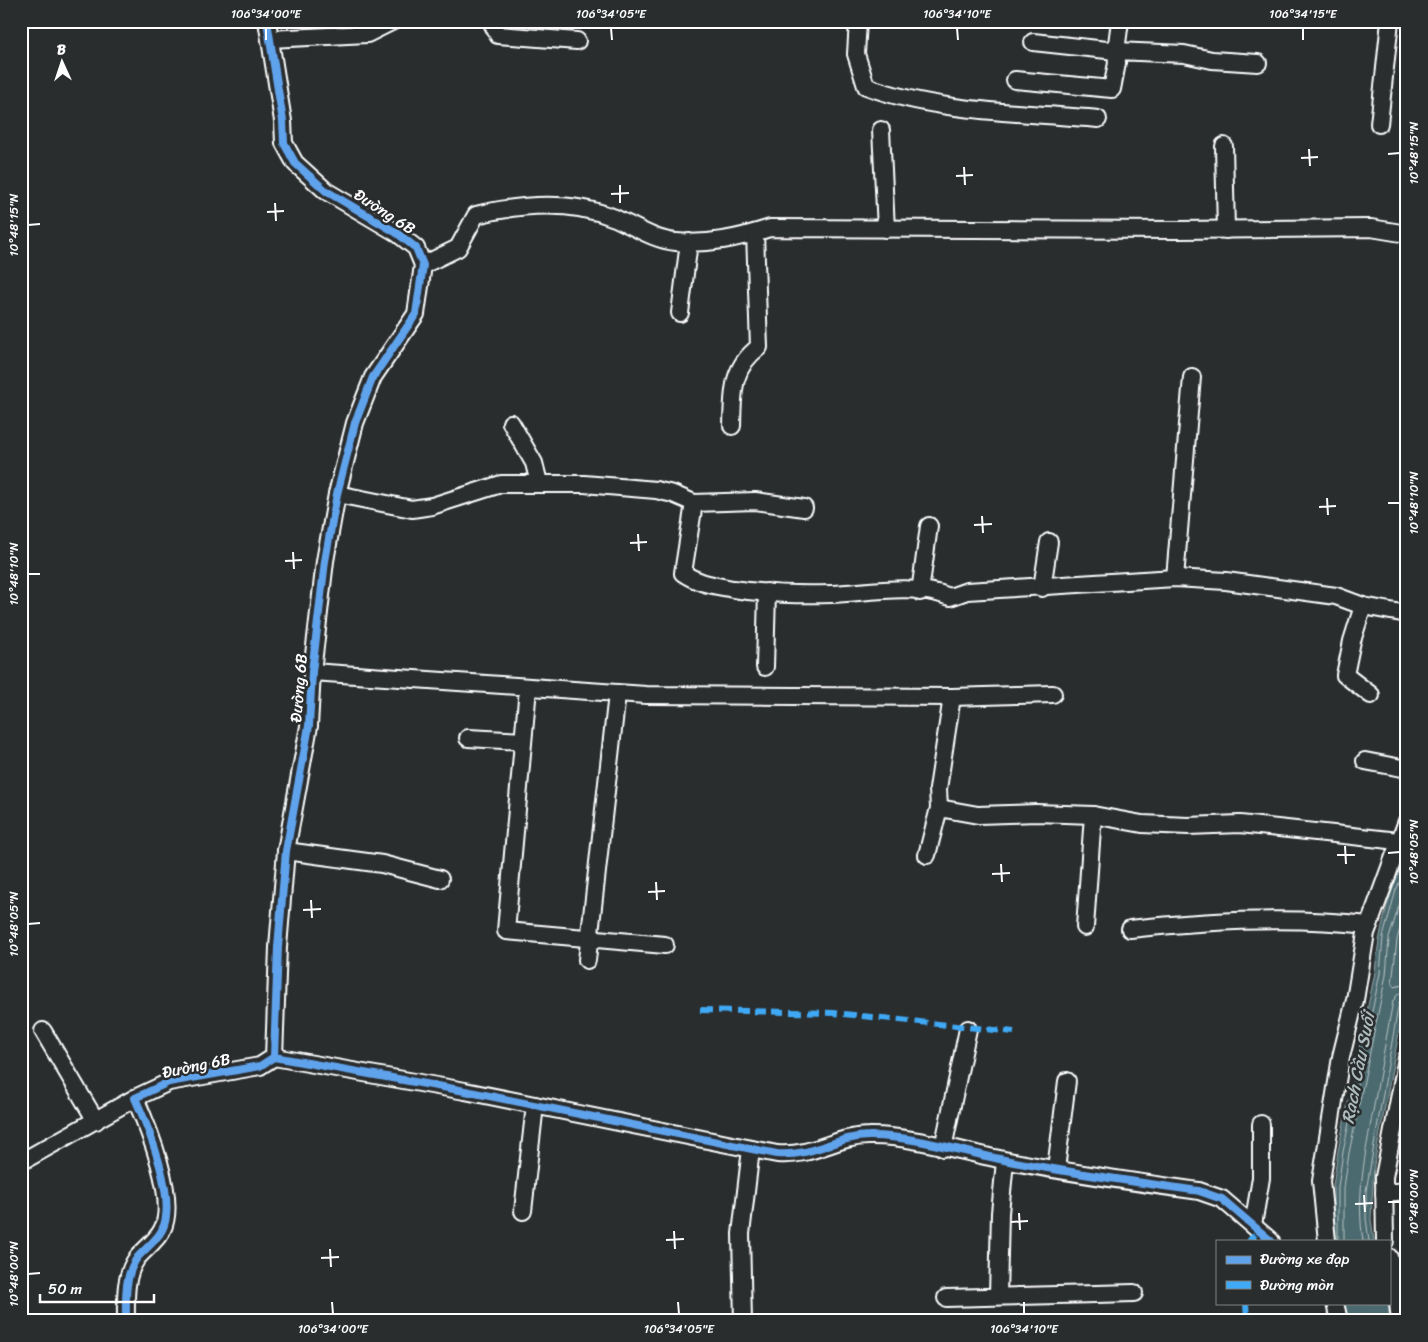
<svg xmlns="http://www.w3.org/2000/svg" width="1428" height="1342" font-family="Sriracha,sans-serif">
<style>
.water{fill:#4c6a6f;stroke:#94a6a9}
.lines{fill:none;stroke-linecap:round;stroke-linejoin:round}
.shore{stroke:#b7c3c5;stroke-width:1}
.minor-casing{stroke:#fff;stroke-width:20}
.minor{stroke:#2a2d2e;stroke-width:16}
.quiet{stroke:#3fa9f5;stroke-width:6;stroke-dasharray:12 6;stroke-linecap:butt}
.cycleway-casing{stroke:#2a2d2e;stroke-width:11}
.cycleway{stroke:#60a3ed;stroke-width:8}
.ticks{fill:none;stroke:#fff;stroke-width:2}
.labels{text-anchor:middle;stroke-width:5;stroke-linejoin:round;paint-order:stroke}
.street-label{font-size:16px;fill:#fff;stroke:#2a2d2e}
.water-label{font-size:18px;font-style:italic;fill:#aebcbe;stroke:#2a2d2e}
.neatline{fill:none;stroke:#fff;stroke-width:2}
.ticks-label{font-size:12px;text-anchor:middle;fill:#fff}
</style>
<rect width="100%" height="100%" fill="#2a2d2e"/>
<filter id="ink" filterUnits="userSpaceOnUse"><feTurbulence type="fractalNoise" baseFrequency=".02" numOctaves="2"/><feDisplacementMap in="SourceGraphic" scale="10" xChannelSelector="R" yChannelSelector="G"/><feConvolveMatrix kernelMatrix="1 2 1 2 8 2 1 2 1" color-interpolation-filters="sRGB"/></filter>
<g filter="url(#ink)">
<!-- water -->
<g class="water">
<path d="M1407,852V990L1374,1165L1371,1219L1374,1241H1333V1186L1338,1151L1375,972C1379,927 1389,894 1407,852Z"/>
<path d="M1339,1303H1388L1390,1321H1343Z"/>
</g>
<g class="lines">
<!-- shore -->
<g class="shore">
<path d="M1407,901L1397,940L1392,984L1394,987L1407,984"/>
<path d="M1338,1241V1187L1343,1152L1380,973L1383,937L1396,890L1407,865"/>
<path d="M1344,1241V1188L1349,1153L1386,975L1389,938L1407,880"/>
<path d="M1363,1241C1356,1196 1365,1155 1373,1111C1380,1074 1386,1038 1393,1001L1398,994L1407,991"/>
<path d="M1369,1241L1366,1219V1191L1399,1002L1402,999L1407,998"/>
</g>
<!-- minor casing -->
<g class="minor-casing">
<g id="minor">
<path d="M491,21L498,35L577,41"/>
<path d="M858,21L856,54L866,86C938,113 1021,112 1098,119"/>
<path d="M270,39L367,34L393,21"/>
<path d="M1033,42L1116,51L1120,21"/>
<path d="M1015,80L1112,89L1117,63L1116,51L1184,54L1212,60L1258,63"/>
<path d="M1379,124L1390,21"/>
<path d="M881,130L886,229"/>
<path d="M1224,146L1226,230"/>
<path d="M423,265L458,248L476,215C521,204 571,200 615,218C635,227 654,240 676,242C709,245 739,238 770,228L1179,230L1371,228L1407,234"/>
<path d="M680,313L689,242"/>
<path d="M511,423L534,463L539,483"/>
<path d="M732,426C733,393 731,368 759,347L755,233"/>
<path d="M337,494L412,509L432,506L501,484H584L656,490L673,494L694,503L755,501L804,508"/>
<path d="M694,503L683,573C699,584 714,585 733,589C765,594 800,595 832,594C870,592 914,583 950,597L967,591L1175,578L1226,581L1336,596L1363,606L1407,614"/>
<path d="M1175,578L1192,377"/>
<path d="M1042,588L1049,542"/>
<path d="M920,592L929,526"/>
<path d="M1363,606L1352,641L1345,675L1371,695"/>
<path d="M765,667L767,592"/>
<path d="M312,672L646,695L952,697L1053,694"/>
<path d="M528,688L506,931L665,945"/>
<path d="M468,738L523,741"/>
<path d="M1365,761L1407,769"/>
<path d="M939,808L978,815L1036,813L1093,815L1142,824L1188,826L1240,824L1399,841"/>
<path d="M286,851L382,864L440,879"/>
<path d="M927,855L939,808L938,789L952,697"/>
<path d="M1085,927L1093,815"/>
<path d="M1130,929C1210,920 1289,916 1369,925"/>
<path d="M587,960L617,694"/>
<path d="M43,1031L96,1121"/>
<path d="M274,1057L465,1091L777,1154C814,1157 836,1136 869,1136C910,1135 963,1152 1004,1160C1068,1173 1134,1182 1199,1191L1222,1199L1271,1241"/>
<path d="M943,1148L968,1029"/>
<path d="M21,1162L135,1098"/>
<path d="M1056,1169L1067,1081"/>
<path d="M1384,1193L1407,1191"/>
<path d="M523,1211L535,1105"/>
<path d="M1253,1225L1261,1178V1124"/>
<path d="M1327,1241L1321,1181L1341,1057L1355,1000L1366,933L1407,821"/>
<path d="M1385,1241L1384,1177L1407,1058"/>
<path d="M1389,1257L1396,1283L1400,1321"/>
<path d="M998,1296L1000,1213L1005,1161"/>
<path d="M946,1298L1134,1293"/>
<path d="M1335,1303L1339,1321"/>
<path d="M126,1321C126,1300 124,1276 137,1258C145,1249 157,1240 162,1230C178,1200 148,1127 135,1098L169,1082L260,1066L274,1057L278,947L286,851L309,726L312,672L325,561L337,494L355,423L373,377L416,314L423,265L416,248L397,233L326,191L295,163L284,143L283,121L267,21"/>
<path d="M743,1321L741,1234L751,1149"/>
</g>
</g>
<!-- minor -->
<use href="#minor" class="minor"/>
<!-- quiet -->
<g class="quiet">
<path d="M700,1010L834,1013L1014,1032"/>
<path d="M1249,1241L1259,1230"/>
<path d="M1246,1303L1247,1321"/>
</g>
<!-- cycleway casing -->
<g class="cycleway-casing">
<g id="cycleway">
<path d="M274,1057L465,1091L777,1154C814,1157 836,1136 869,1136C910,1135 963,1152 1004,1160C1068,1173 1134,1182 1199,1191L1222,1199L1271,1241"/>
<path d="M126,1321C126,1300 124,1276 137,1258C145,1249 157,1240 162,1230C178,1200 148,1127 135,1098L169,1082L260,1066L274,1057L278,947L286,851L309,726L312,672L325,561L337,494L355,423L373,377L416,314L423,265L416,248L397,233L326,191L295,163L284,143L283,121L267,21"/>
</g>
</g>
<!-- cycleway -->
<use href="#cycleway" class="cycleway"/>
</g>
</g>
<!-- ticks -->
<path class="ticks" d="M266,28V40M611,28L612,40M957,28L958,40M1303,28V40M1309,149L1310,166M1388,154L1400,153M1301,158L1318,157M964,167L965,185M956,176L973,175M620,185V203M611,194L629,193M275,203L276,221M267,212L284,211M28,225L40,224M1327,498L1328,515M1388,503H1400M1319,507L1336,506M982,516L983,533M974,525L992,524M638,534L639,551M630,543L647,542M293,552L294,569M285,561L302,560M28,574H40M1345,846L1346,864M1388,853L1400,852M1337,855H1355M1001,864L1002,882M992,874L1010,873M656,882L657,900M648,892L665,891M311,900L312,918M303,910L321,909M28,924L40,923M1364,1195L1365,1212M1388,1202H1400M1355,1204L1373,1203M1019,1213L1020,1230M1011,1222L1028,1221M674,1231L675,1249M666,1240L684,1239M330,1249L331,1267M321,1258L339,1257M28,1274L40,1273M332,1302L333,1314M678,1302L679,1314M1024,1302V1314"/>
<g class="labels">
<!-- street labels -->
<g class="street-label">
<text transform="translate(385 211) rotate(33)" y="6">Đường 6B</text>
<text transform="translate(298 688) rotate(-85)" y="6">Đường 6B</text>
<text transform="translate(196 1065) rotate(-12)" y="6">Đường 6B</text>
</g>
<!-- water labels -->
<g class="water-label">
<text transform="translate(1358 1068) rotate(-79)" y="6">Rạch Cầu Suối</text>
</g>
</g>
<!-- margin -->
<rect width="1428" height="1342" fill="none" stroke="#2a2d2e" stroke-width="55"/>
<!-- legend -->
<rect x="1216" y="1240" width="175" height="65" fill="#2a2d2e" stroke="#7f8182"/>
<rect x="1226" y="1256" width="25" height="8" fill="#60a3ed" stroke="#7f8182"/>
<text x="1260" y="1264" font-size="15" fill="#ffffff">Đường xe đạp</text>
<rect x="1226" y="1281" width="25" height="8" fill="#3fa9f5" stroke="#7f8182"/>
<text x="1260" y="1290" font-size="15" fill="#ffffff">Đường mòn</text>
<!-- north arrow -->
<g transform="translate(62 62) rotate(357)" stroke="#2a2d2e" stroke-width="4" paint-order="stroke">
<path d="M0-4L9 19L0 12L-9 19Z" fill="#ffffff"/>
<text y="-8" font-size="14" font-weight="bold" text-anchor="middle" fill="#ffffff">B</text>
</g>
<!-- scale -->
<path d="M40 1294v8h114v-8" fill="none" stroke="#ffffff" stroke-width="2.5"/>
<text x="48" y="1294" font-size="15" fill="#ffffff" stroke="#2a2d2e" stroke-width="4" paint-order="stroke">50 m</text>
<rect x="28" y="28" width="1372" height="1286" class="neatline"/>
<g class="ticks-label">
<text x="266" y="18">106°34'00"E</text>
<text x="611" y="18">106°34'05"E</text>
<text x="957" y="18">106°34'10"E</text>
<text x="1303" y="18">106°34'15"E</text>
<text transform="translate(1414 153) rotate(-90)" y="4">10°48'15"N</text>
<text transform="translate(14 225) rotate(-90)" y="4">10°48'15"N</text>
<text transform="translate(1414 503) rotate(-90)" y="4">10°48'10"N</text>
<text transform="translate(14 574) rotate(-90)" y="4">10°48'10"N</text>
<text transform="translate(1414 852) rotate(-90)" y="4">10°48'05"N</text>
<text transform="translate(14 924) rotate(-90)" y="4">10°48'05"N</text>
<text transform="translate(1414 1202) rotate(-90)" y="4">10°48'00"N</text>
<text transform="translate(14 1274) rotate(-90)" y="4">10°48'00"N</text>
<text x="333" y="1333">106°34'00"E</text>
<text x="679" y="1333">106°34'05"E</text>
<text x="1024" y="1333">106°34'10"E</text>
</g>
</svg>
